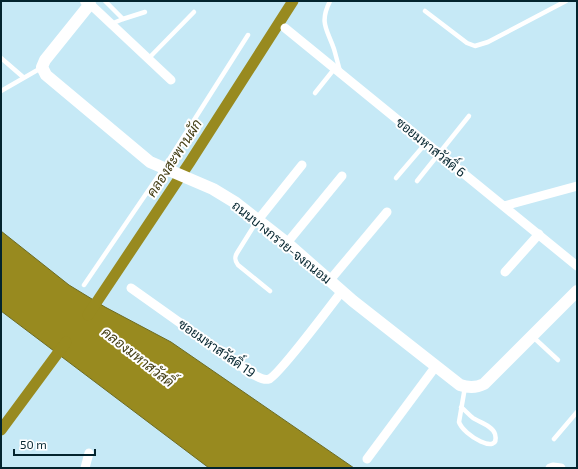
<svg xmlns="http://www.w3.org/2000/svg" width="578" height="469" font-family="'Exo 2',Sarabun,sans-serif">
<style>
.water{fill:#988a1f;stroke:#6b6b24}
.lines{fill:none;stroke-linecap:round;stroke-linejoin:round}
.canal{stroke:#988a1f;stroke-width:11}
.lane{stroke:#fff;stroke-width:4.5}
.street{stroke:#fff;stroke-width:9}
.secondary{stroke:#fff;stroke-width:12}
.labels{text-anchor:middle;stroke-width:4;stroke-linejoin:round;paint-order:stroke}
.street-label{font-size:13px;fill:#03242e;stroke:#fff}
.water-label{font-size:14px;font-style:italic;fill:#443e14;stroke:#fff}
</style>
<rect width="100%" height="100%" fill="#c6e9f6"/>
<!-- water -->
<path class="water" d="M1,231L69,285L105,307L171,342L354,468H209L1,311Z"/>
<g class="lines">
<!-- canal -->
<g class="canal">
<path d="M88,315L190,162L293,1"/>
<path d="M1,430L66,342"/>
</g>
<!-- lane -->
<g class="lane">
<path d="M105,1L123,19"/>
<path d="M330,1C319,23 327,29 334,49C336,56 338,64 340,71"/>
<path d="M425,11L467,43L475,46L488,42L566,1"/>
<path d="M111,24L123,19L145,12"/>
<path d="M1,58L23,77"/>
<path d="M148,59L194,12"/>
<path d="M1,91L41,68"/>
<path d="M315,93L335,68"/>
<path d="M396,178L426,143"/>
<path d="M417,181L469,116"/>
<path d="M257,221L237,253C234,258 235,261 238,265L270,291"/>
<path d="M84,285L163,169L248,35"/>
<path d="M532,336L558,360"/>
<path d="M461,407C465,410 469,415 473,418C479,422 493,426 495,434C501,457 463,435 459,422L465,387"/>
<path d="M554,439L577,412"/>
</g>
<!-- street -->
<g class="street">
<path d="M90,4L171,80"/>
<path d="M285,28L577,266"/>
<path d="M504,206L577,186"/>
<path d="M258,220L302,165"/>
<path d="M287,243L342,176"/>
<path d="M505,272L539,234"/>
<path d="M330,280L387,212"/>
<path d="M131,288L252,374C257,376 263,381 269,379C278,376 332,304 342,291"/>
<path d="M367,459L436,366"/>
<path d="M85,468L89,453"/>
<path d="M550,468L553,467L561,468"/>
</g>
<!-- secondary -->
<path class="secondary" d="M86,1L90,4L45,60L42,67L46,75L150,162L213,189L236,203L287,243L353,301L460,385C469,388 476,388 484,384L577,291"/>
</g>
<g class="labels">
<!-- street labels -->
<g class="street-label">
<text transform="translate(431 147) rotate(39)" y="5">ซอยมหาสวัสดิ์ 6</text>
<text transform="translate(282 242) rotate(39)" y="5">ถนนบางกรวย-จงถนอม</text>
<text transform="translate(217 348) rotate(35)" y="5">ซอยมหาสวัสดิ์ 19</text>
</g>
<!-- water labels -->
<g class="water-label">
<text transform="translate(174 158) rotate(-57)" y="5">คลองสะพานผัก</text>
<text transform="translate(138 357) rotate(38)" y="5">คลองมหาสวัสดิ์</text>
</g>
</g>
<!-- border -->
<rect width="578" height="469" fill="none" stroke="#03242e" stroke-width="4"/>
<!-- scale -->
<path d="M14 449v6h81v-6" fill="none" stroke="#03242e" stroke-width="2"/>
<text x="20" y="449" font-size="12" fill="#03242e" stroke="#ffffff" stroke-width="3" paint-order="stroke">50 m</text>
</svg>
